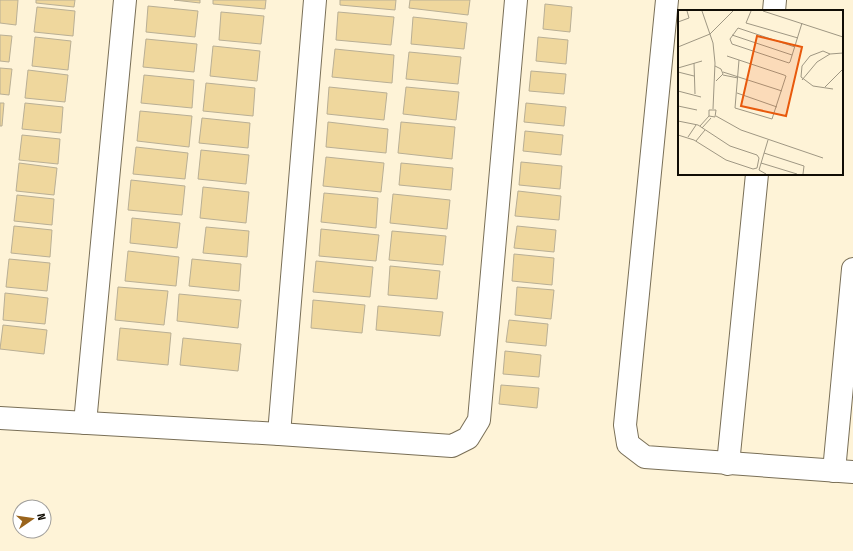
<svg xmlns="http://www.w3.org/2000/svg" width="853" height="551" font-family="'Fira Sans Condensed',sans-serif">
<style>
.building{fill:#efd79d;stroke:#b9af95}
.lines{fill:none;stroke-linecap:round;stroke-linejoin:round}
.minor-casing{stroke:#796f57;stroke-width:24}
.minor{stroke:#fff;stroke-width:22}
.inset-road{fill:none;stroke:#9f9783;stroke-width:1}
.view{fill:#e8590c;fill-opacity:0.15;stroke:#e8590c;stroke-width:2}
.inset-edge{fill:none;stroke:#110d05;stroke-width:2}
</style>
<rect width="100%" height="100%" fill="#fef3d7"/>
<!-- building -->
<g class="building">
<path d="M0,0H18L16,25L0,23Z"/>
<path d="M36,0H75L74,7L36,3Z"/>
<path d="M174,0H200V3Z"/>
<path d="M213,0H266L265,9L213,4Z"/>
<path d="M340,0H396L395,10L340,5Z"/>
<path d="M410,0H470L468,15L409,8Z"/>
<path d="M545,4L572,7L570,32L543,29Z"/>
<path d="M148,6L198,11L195,37L146,32Z"/>
<path d="M37,7L75,11L73,36L34,32Z"/>
<path d="M221,12L264,16L261,44L219,40Z"/>
<path d="M338,12L394,17L391,45L336,40Z"/>
<path d="M413,17L467,23L464,49L411,44Z"/>
<path d="M0,35L12,36L9,62L0,61Z"/>
<path d="M35,37L71,41L68,70L32,66Z"/>
<path d="M538,37L568,40L566,64L536,61Z"/>
<path d="M146,39L197,44L194,72L143,67Z"/>
<path d="M213,46L260,51L257,81L210,76Z"/>
<path d="M335,49L394,55L392,83L332,77Z"/>
<path d="M409,52L461,57L458,84L406,79Z"/>
<path d="M0,68L12,69L9,95L0,94Z"/>
<path d="M28,70L68,75L65,102L25,98Z"/>
<path d="M531,71L566,74L564,94L529,91Z"/>
<path d="M144,75L194,80L192,108L141,103Z"/>
<path d="M206,83L255,88L253,116L203,111Z"/>
<path d="M329,87L387,93L384,120L327,114Z"/>
<path d="M406,87L459,92L456,120L403,114Z"/>
<path d="M0,103H4L2,126H0Z"/>
<path d="M25,103L63,107L61,133L22,129Z"/>
<path d="M526,103L566,107L564,126L524,122Z"/>
<path d="M140,111L192,116L189,147L137,141Z"/>
<path d="M202,118L250,123L248,148L199,143Z"/>
<path d="M328,122L388,129L386,153L326,147Z"/>
<path d="M401,122L455,127L452,159L398,153Z"/>
<path d="M525,131L563,135L561,155L523,151Z"/>
<path d="M22,135L60,139L58,164L19,160Z"/>
<path d="M136,147L188,153L185,179L133,174Z"/>
<path d="M201,150L249,155L246,184L198,179Z"/>
<path d="M326,157L384,163L381,192L323,186Z"/>
<path d="M521,162L562,166L560,189L519,185Z"/>
<path d="M19,163L57,168L54,195L16,191Z"/>
<path d="M401,163L453,168L451,190L399,185Z"/>
<path d="M131,180L185,186L182,215L128,210Z"/>
<path d="M203,187L249,192L246,223L200,218Z"/>
<path d="M518,191L561,196L559,220L515,216Z"/>
<path d="M324,193L378,198L376,228L321,222Z"/>
<path d="M393,194L450,200L447,229L390,223Z"/>
<path d="M17,195L54,199L52,225L14,221Z"/>
<path d="M132,218L180,223L177,248L130,243Z"/>
<path d="M14,226L52,230L50,257L11,253Z"/>
<path d="M517,226L556,230L554,252L514,248Z"/>
<path d="M206,227L249,231L247,257L203,253Z"/>
<path d="M321,229L379,235L376,261L319,256Z"/>
<path d="M392,231L446,236L443,265L389,260Z"/>
<path d="M128,251L179,257L176,286L125,281Z"/>
<path d="M514,254L554,258L552,285L512,281Z"/>
<path d="M9,259L50,263L47,291L6,287Z"/>
<path d="M192,259L241,264L239,291L189,286Z"/>
<path d="M316,261L373,267L370,297L313,292Z"/>
<path d="M390,266L440,271L437,299L388,295Z"/>
<path d="M118,287L168,291L164,325L115,320Z"/>
<path d="M517,287L554,290L551,319L515,315Z"/>
<path d="M5,293L48,298L45,324L3,320Z"/>
<path d="M179,294L241,300L238,328L177,321Z"/>
<path d="M313,300L365,305L362,333L311,328Z"/>
<path d="M378,306L443,312L440,336L376,330Z"/>
<path d="M509,320L548,324L546,346L506,342Z"/>
<path d="M3,325L47,330L44,354L0,349Z"/>
<path d="M120,328L171,333L168,365L117,360Z"/>
<path d="M183,338L241,344L238,371L180,365Z"/>
<path d="M505,351L541,355L539,377L503,374Z"/>
<path d="M501,385L539,388L537,408L499,404Z"/>
</g>
<g class="lines">
<!-- minor casing -->
<g class="minor-casing">
<g id="minor">
<path d="M667,0L625,425L628,444L645,457L853,472"/>
<path d="M774,11L775,0"/>
<path d="M0,418L279,434L452,446L468,438L479,420L516,0"/>
<path d="M85,423L125,0"/>
<path d="M279,434L315,0"/>
<path d="M728,464L757,174"/>
<path d="M834,471L853,269"/>
</g>
</g>
<!-- minor -->
<use href="#minor" class="minor"/>
</g>
<!-- overview -->
<g transform="translate(678 10)">
<rect width="165" height="165" fill="#fef3d7"/>
<path class="inset-road" d="M24,1L35,33L37,53L35,99M73,1L68,13L120,28M85,1L165,27M0,12L11,8L9,1M54,25L114,45M0,37L32,24L55,1M117,37L60,18L52,29L54,34L111,53L112,52L124,13M152,44L145,41L132,46L124,56L123,67L135,76L155,79M49,46L106,65L108,66L94,109L57,98L61,50M16,53L17,84M37,56L43,59L45,64L38,71M0,58L24,51M0,62L16,66M45,62L104,81M45,65L60,68M124,70L139,52L152,44L165,43M147,77L165,59M0,81L23,87M59,83L99,97M0,96L19,100M38,106L63,120L145,148M0,111L20,115L52,136L79,145L81,148L79,158L75,159L48,150L16,130L0,125M22,116L31,106V100H38L37,107L31,106M24,118L33,108M10,127L18,115M18,131L27,120M86,143L126,156L125,164M83,153L119,164M88,164L81,160L90,130"/>
<path class="view" d="M79,26L124,37L108,106L63,96Z"/>
<rect width="165" height="165" class="inset-edge"/>
</g>
<!-- north arrow -->
<g transform="translate(32 519) rotate(77)"><circle r="19" fill="#ffffff" stroke="#a09e9b"/>
<path d="M0-3L7 15L0 10L-7 15Z" fill="#9a641c"/>
<text y="-6" font-size="11" font-weight="bold" text-anchor="middle" fill="#110d05">N</text>
</g>
</svg>
